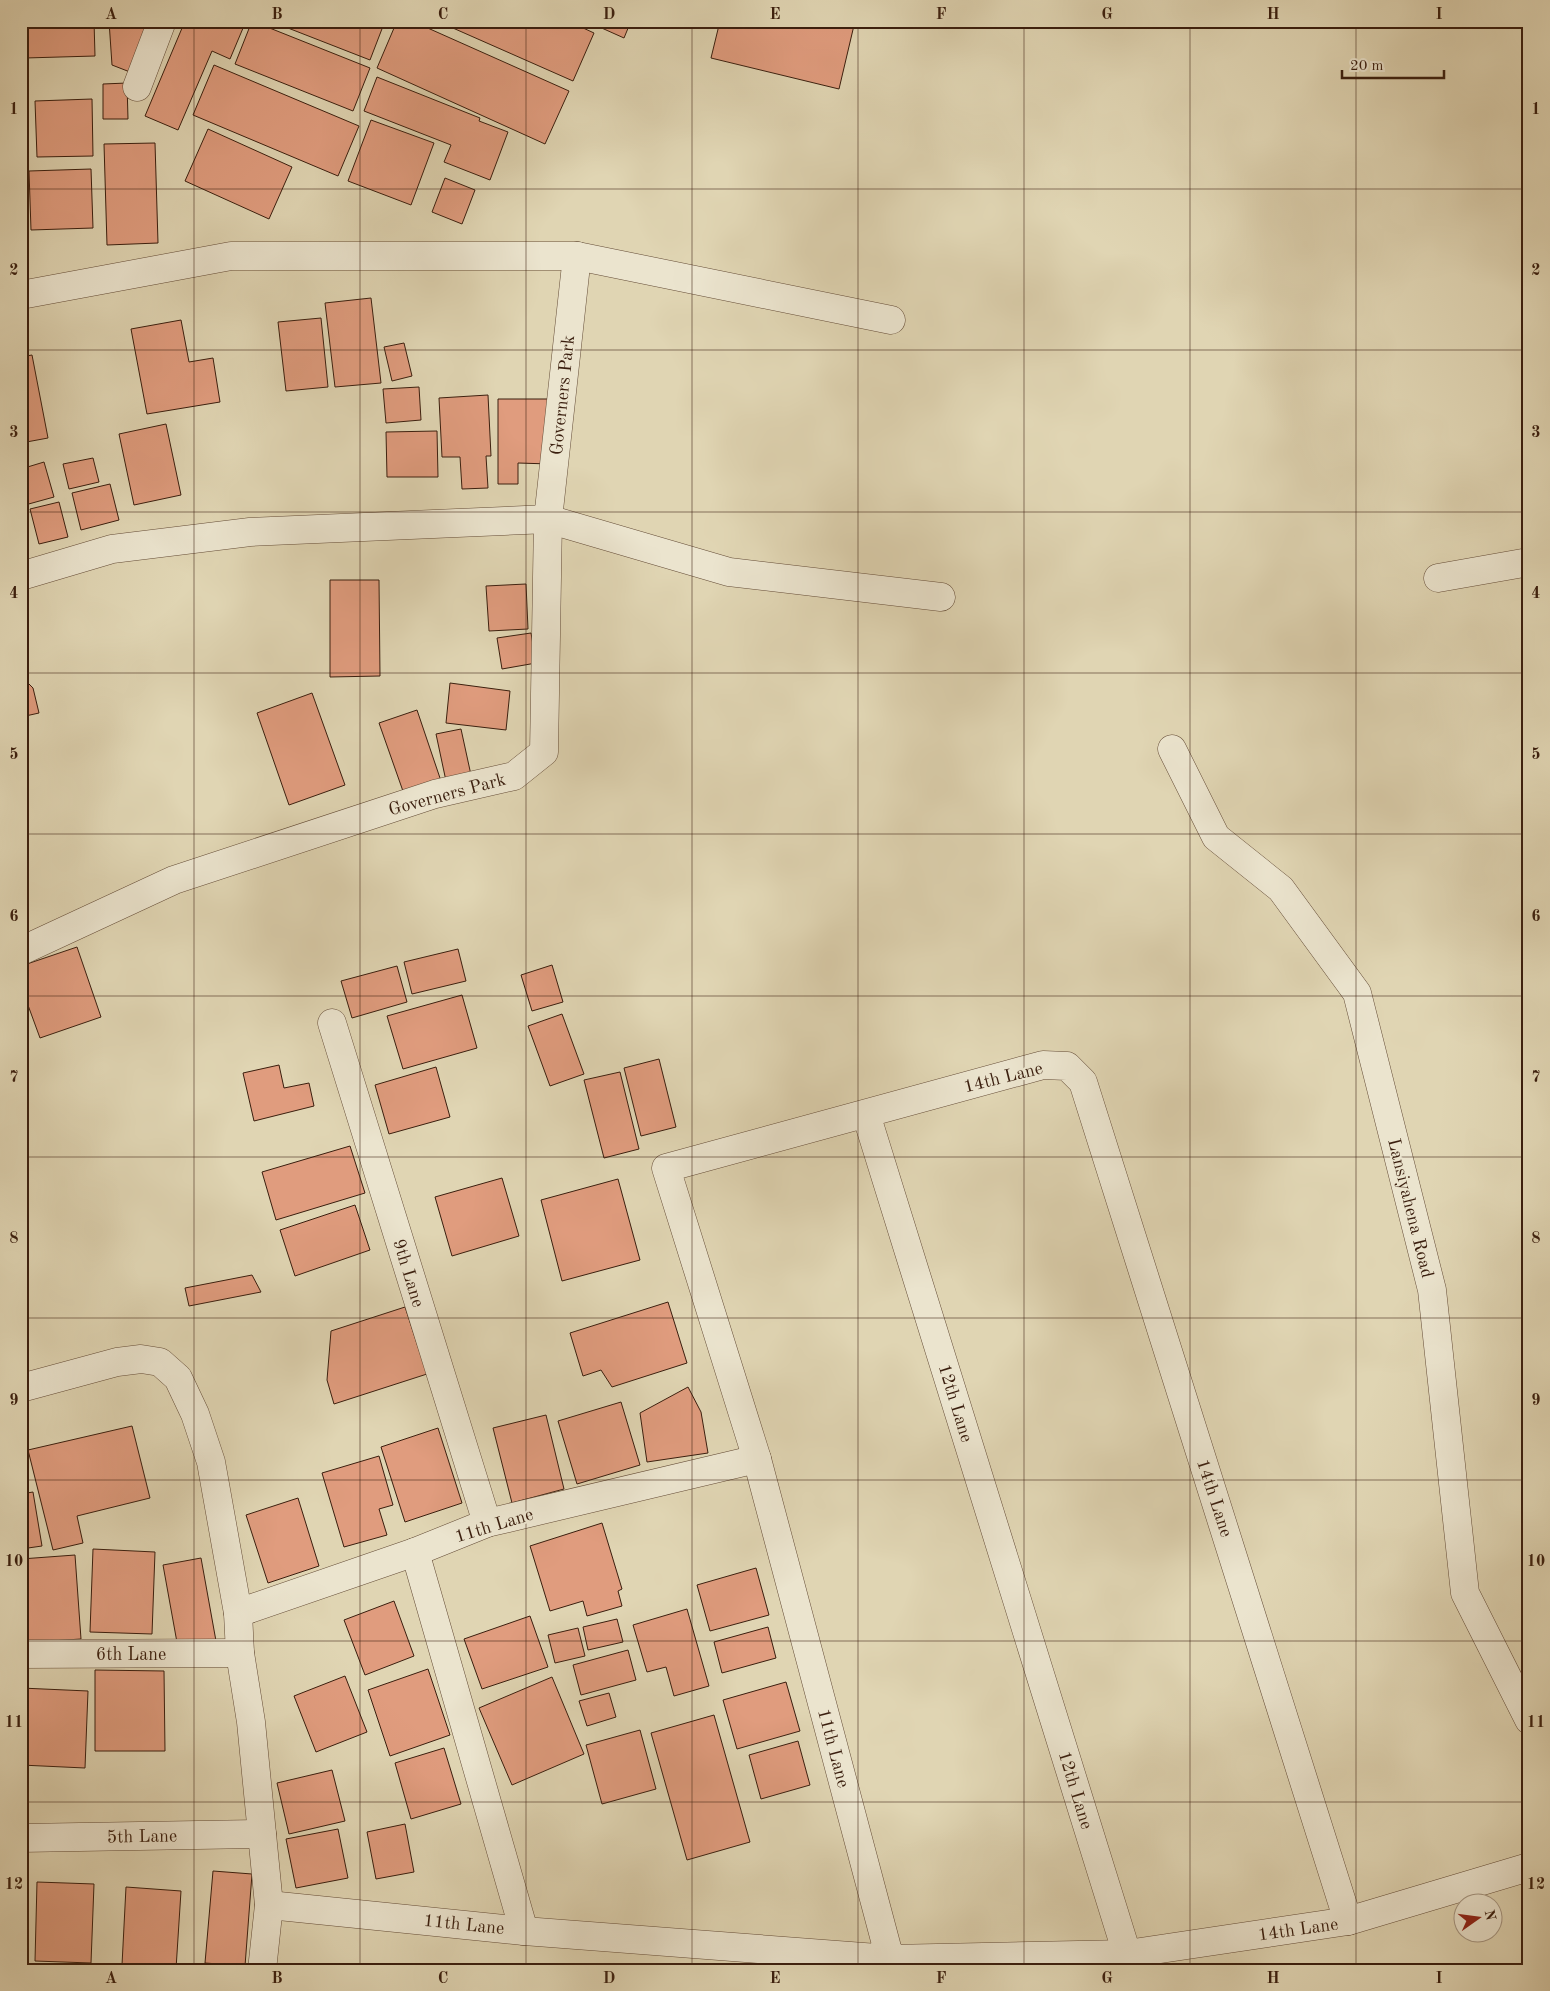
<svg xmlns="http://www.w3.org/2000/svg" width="1550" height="1991" font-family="'Old Standard TT',serif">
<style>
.building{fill:#e09c7e;stroke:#3a1e0e}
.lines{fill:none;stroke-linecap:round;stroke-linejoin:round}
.street-casing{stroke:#644c37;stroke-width:29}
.street{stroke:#ebe4ce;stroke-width:28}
.grid{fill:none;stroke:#3a1e0e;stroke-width:1;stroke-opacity:0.55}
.labels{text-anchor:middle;stroke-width:4;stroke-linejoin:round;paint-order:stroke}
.street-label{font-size:18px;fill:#3a1e0e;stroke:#ebe4ce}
.neatline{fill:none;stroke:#3a1e0e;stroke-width:2}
.grid-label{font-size:16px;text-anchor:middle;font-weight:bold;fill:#3a1e0e}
</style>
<rect width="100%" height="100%" fill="#e0d5b3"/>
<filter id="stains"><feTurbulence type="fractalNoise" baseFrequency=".004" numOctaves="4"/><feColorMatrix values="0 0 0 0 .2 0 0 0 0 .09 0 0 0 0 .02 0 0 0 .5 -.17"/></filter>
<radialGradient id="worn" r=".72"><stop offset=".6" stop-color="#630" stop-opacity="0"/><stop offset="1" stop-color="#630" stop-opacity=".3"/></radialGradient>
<!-- building -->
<g class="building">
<path d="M25,21H94L95,56L25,58Z"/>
<path d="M109,21H150L130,72L112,65Z"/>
<path d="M185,21H246L230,59L212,51L178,130L145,116Z"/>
<path d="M252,21L370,68L353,111L235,64Z"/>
<path d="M270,21H385L370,60Z"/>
<path d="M397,21H412L569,91L545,144L377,68Z"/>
<path d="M437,21H568L594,33L573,81Z"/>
<path d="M586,21H631L624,38Z"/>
<path d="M720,21H855L839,89L711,58Z"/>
<path d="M214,65L359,126L338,176L193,115Z"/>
<path d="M377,77L480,118L479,121L508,132L490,180L444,162L451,145L364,111Z"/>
<path d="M127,83L128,119H103V84Z"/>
<path d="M92,99L93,156L37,157L35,101Z"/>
<path d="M371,120L434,143L411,205L348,181Z"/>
<path d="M208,129L292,167L269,219L185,181Z"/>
<path d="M155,143L158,243L107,245L104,144Z"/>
<path d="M91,169L93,228L31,230L29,171Z"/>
<path d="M445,178L475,190L462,224L432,212Z"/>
<path d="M371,298L381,383L335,387L325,303Z"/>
<path d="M321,318L328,387L286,391L278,322Z"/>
<path d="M181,320L189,362L213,358L220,402L147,414L131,329Z"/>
<path d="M404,343L412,376L392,381L384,347Z"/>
<path d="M32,355L48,438L21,443V357Z"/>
<path d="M419,387L421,420L386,423L383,389Z"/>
<path d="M488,395L491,456H486L488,488L462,489L460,457H442L439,398Z"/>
<path d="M498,399H549L550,464L518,463V484H498Z"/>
<path d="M166,424L181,495L134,505L119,434Z"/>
<path d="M437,431L438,477H387L386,432Z"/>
<path d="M93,458L99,482L69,489L63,464Z"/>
<path d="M44,462L54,497L25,505L21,491V469Z"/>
<path d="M110,484L119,520L81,530L72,493Z"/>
<path d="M59,502L68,537L39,544L30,509Z"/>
<path d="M330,580H379L380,676L330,677Z"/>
<path d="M526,584L528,629L489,631L486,586Z"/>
<path d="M531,633L536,663L502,669L497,638Z"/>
<path d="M21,666L25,680L33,688L39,713L21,717Z"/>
<path d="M450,683L510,691L506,730L446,723Z"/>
<path d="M312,693L345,785L289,805L257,713Z"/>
<path d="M417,710L441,781L404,794L379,723Z"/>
<path d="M461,729L471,775L446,781L436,734Z"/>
<path d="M77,947L101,1017L40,1038L21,986V966Z"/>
<path d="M458,949L466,981L412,994L404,962Z"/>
<path d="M552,965L563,1002L532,1011L521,975Z"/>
<path d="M397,966L407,1002L352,1018L341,981Z"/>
<path d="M462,995L477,1048L403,1069L387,1016Z"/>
<path d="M562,1014L584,1074L550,1086L528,1026Z"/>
<path d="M659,1059L676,1127L641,1136L624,1068Z"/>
<path d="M279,1065L284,1088L309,1083L314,1106L254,1121L243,1073Z"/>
<path d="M436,1067L450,1117L389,1134L375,1085Z"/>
<path d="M620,1072L639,1149L604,1158L584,1080Z"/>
<path d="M350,1146L365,1193L276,1220L262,1172Z"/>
<path d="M502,1178L519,1236L452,1256L435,1197Z"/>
<path d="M618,1179L640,1260L562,1281L541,1200Z"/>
<path d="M355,1205L370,1250L295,1276L280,1230Z"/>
<path d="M252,1275L261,1292L189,1306L185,1288Z"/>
<path d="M668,1302L687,1363L612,1387L601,1370L583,1376L570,1333Z"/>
<path d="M405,1307L427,1374L334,1404L327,1380L331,1331Z"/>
<path d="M688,1387L701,1412L708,1453L647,1462L640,1413Z"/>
<path d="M621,1402L640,1465L577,1484L558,1421Z"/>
<path d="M546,1415L564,1489L512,1503L493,1428Z"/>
<path d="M132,1426L150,1498L77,1516L83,1543L53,1550L28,1450Z"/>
<path d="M438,1428L462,1503L405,1522L381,1447Z"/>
<path d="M21,1455L27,1478L21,1479Z"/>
<path d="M379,1456L393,1505L379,1509L387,1535L344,1547L322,1473Z"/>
<path d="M33,1492L42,1546L21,1549V1494Z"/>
<path d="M298,1498L319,1566L268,1583L246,1515Z"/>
<path d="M602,1523L622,1589L618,1591L622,1606L587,1616L583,1601L550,1611L530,1546Z"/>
<path d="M93,1549L155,1552L152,1634L90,1632Z"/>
<path d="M75,1555L81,1639L21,1643V1559Z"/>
<path d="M201,1558L216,1641L178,1648L163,1565Z"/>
<path d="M756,1568L769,1615L710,1631L697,1585Z"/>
<path d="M394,1601L414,1656L365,1675L344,1620Z"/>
<path d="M687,1609L709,1686L674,1696L666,1667L647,1672L633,1625Z"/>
<path d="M530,1616L548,1667L482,1689L464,1639Z"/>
<path d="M617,1619L623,1642L588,1650L583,1627Z"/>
<path d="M768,1627L776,1658L722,1673L714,1642Z"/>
<path d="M578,1628L585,1656L555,1663L548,1635Z"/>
<path d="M628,1650L636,1680L581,1695L573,1665Z"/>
<path d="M428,1669L450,1735L390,1756L368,1690Z"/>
<path d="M95,1670L164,1671L165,1751H95Z"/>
<path d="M345,1676L367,1732L316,1752L294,1696Z"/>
<path d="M552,1677L584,1754L512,1785L479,1708Z"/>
<path d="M786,1682L800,1731L737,1749L723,1700Z"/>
<path d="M21,1688L88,1691L85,1768L21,1765Z"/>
<path d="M609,1693L616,1717L587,1726L579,1701Z"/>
<path d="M714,1715L750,1842L687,1860L651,1733Z"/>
<path d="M640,1730L656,1789L602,1804L586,1745Z"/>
<path d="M798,1741L810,1785L761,1799L749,1755Z"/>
<path d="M444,1748L461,1804L411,1819L395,1763Z"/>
<path d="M332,1770L345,1821L289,1834L277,1783Z"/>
<path d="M405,1824L414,1872L376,1879L367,1832Z"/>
<path d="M338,1829L348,1878L296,1888L286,1839Z"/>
<path d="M213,1871L252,1874L245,1966L205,1963Z"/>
<path d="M37,1882L94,1884L91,1963L35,1961Z"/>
<path d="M126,1887L181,1891L176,1969L122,1965Z"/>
</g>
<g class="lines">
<!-- street casing -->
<g class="street-casing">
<g id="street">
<path d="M137,87L162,21"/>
<path d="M21,295L231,256H577L891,320"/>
<path d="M21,576L112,549L250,532L548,519L729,572L941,597"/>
<path d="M1438,578L1529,562"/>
<path d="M1172,749L1216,837L1281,889L1357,993L1432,1290L1465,1593L1529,1720"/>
<path d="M21,951L174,880L435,794L514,776L544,752L548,519L577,256"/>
<path d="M332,1023L487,1523"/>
<path d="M866,1114L1127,1954"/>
<path d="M21,1388L117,1362L141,1359L160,1362L178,1378L195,1414L211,1462L238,1613L240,1653L251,1722L269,1905L262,1970"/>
<path d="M415,1552L524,1931"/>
<path d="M238,1613L415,1552L487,1523L757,1459"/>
<path d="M21,1654L240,1653"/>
<path d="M21,1838L262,1834"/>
<path d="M269,1905L524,1931L890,1959L1127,1954L1348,1921L1083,1082L1067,1066L1043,1065L666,1168L757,1459L890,1959"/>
<path d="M1348,1921L1529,1867"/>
</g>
</g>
<!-- street -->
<use href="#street" class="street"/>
</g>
<!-- grid -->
<path class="grid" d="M194,21V1970M360,21V1970M526,21V1970M692,21V1970M858,21V1970M1024,21V1970M1190,21V1970M1356,21V1970M21,189H1529M21,350H1529M21,512H1529M21,673H1529M21,834H1529M21,996H1529M21,1157H1529M21,1318H1529M21,1480H1529M21,1641H1529M21,1802H1529"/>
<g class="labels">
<!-- street labels -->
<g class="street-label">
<text transform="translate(562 395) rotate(-84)" y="6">Governers Park</text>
<text transform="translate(447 794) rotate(-15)" y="6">Governers Park</text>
<text transform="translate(1003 1077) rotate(-14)" y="6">14th Lane</text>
<text transform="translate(1411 1208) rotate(76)" y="6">Lansiyahena Road</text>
<text transform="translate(409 1273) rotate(73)" y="6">9th Lane</text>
<text transform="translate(956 1403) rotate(73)" y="6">12th Lane</text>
<text transform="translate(1215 1498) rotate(72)" y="6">14th Lane</text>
<text transform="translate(494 1525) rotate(-17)" y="6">11th Lane</text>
<text x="131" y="1660">6th Lane</text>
<text transform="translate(834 1748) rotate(75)" y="6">11th Lane</text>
<text transform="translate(1076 1790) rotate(73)" y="6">12th Lane</text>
<text transform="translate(142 1836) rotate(-1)" y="6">5th Lane</text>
<text transform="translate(464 1924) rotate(6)" y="6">11th Lane</text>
<text transform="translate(1298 1929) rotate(-8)" y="6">14th Lane</text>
</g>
</g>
<!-- margin -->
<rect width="1550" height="1991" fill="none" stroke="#e0d5b3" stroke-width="55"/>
<!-- north arrow -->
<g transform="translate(1478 1918) rotate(76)"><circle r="24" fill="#ebe4ce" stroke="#a49581"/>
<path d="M0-4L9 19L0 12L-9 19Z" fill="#8f2418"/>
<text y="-8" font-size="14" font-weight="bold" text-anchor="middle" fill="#3a1e0e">N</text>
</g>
<!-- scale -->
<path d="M1342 70v8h102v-8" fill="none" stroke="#3a1e0e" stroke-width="2.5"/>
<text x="1350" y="70" font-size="15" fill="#3a1e0e" stroke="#ebe4ce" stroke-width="4" paint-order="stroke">20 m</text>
<rect x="28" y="28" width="1494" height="1936" class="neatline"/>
<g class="grid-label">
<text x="111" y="19">A</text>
<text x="277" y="19">B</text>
<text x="443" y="19">C</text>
<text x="609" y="19">D</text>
<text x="775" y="19">E</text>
<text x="941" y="19">F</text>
<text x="1107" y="19">G</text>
<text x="1273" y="19">H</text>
<text x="1439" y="19">I</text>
<text x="14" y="114">1</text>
<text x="1536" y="114">1</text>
<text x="14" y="275">2</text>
<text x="1536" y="275">2</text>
<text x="14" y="437">3</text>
<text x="1536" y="437">3</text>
<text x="14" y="598">4</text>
<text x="1536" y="598">4</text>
<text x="14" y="759">5</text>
<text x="1536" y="759">5</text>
<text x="14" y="921">6</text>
<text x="1536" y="921">6</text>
<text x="14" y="1082">7</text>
<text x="1536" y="1082">7</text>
<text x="14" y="1243">8</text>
<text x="1536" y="1243">8</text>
<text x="14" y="1405">9</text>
<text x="1536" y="1405">9</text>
<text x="14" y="1566">10</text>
<text x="1536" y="1566">10</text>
<text x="14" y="1727">11</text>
<text x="1536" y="1727">11</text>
<text x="14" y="1889">12</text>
<text x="1536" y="1889">12</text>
<text x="111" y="1983">A</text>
<text x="277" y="1983">B</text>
<text x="443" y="1983">C</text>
<text x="609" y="1983">D</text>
<text x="775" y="1983">E</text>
<text x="941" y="1983">F</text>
<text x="1107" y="1983">G</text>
<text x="1273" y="1983">H</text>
<text x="1439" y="1983">I</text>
</g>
<rect width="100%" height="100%" filter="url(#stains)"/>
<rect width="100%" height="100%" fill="url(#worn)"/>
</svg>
